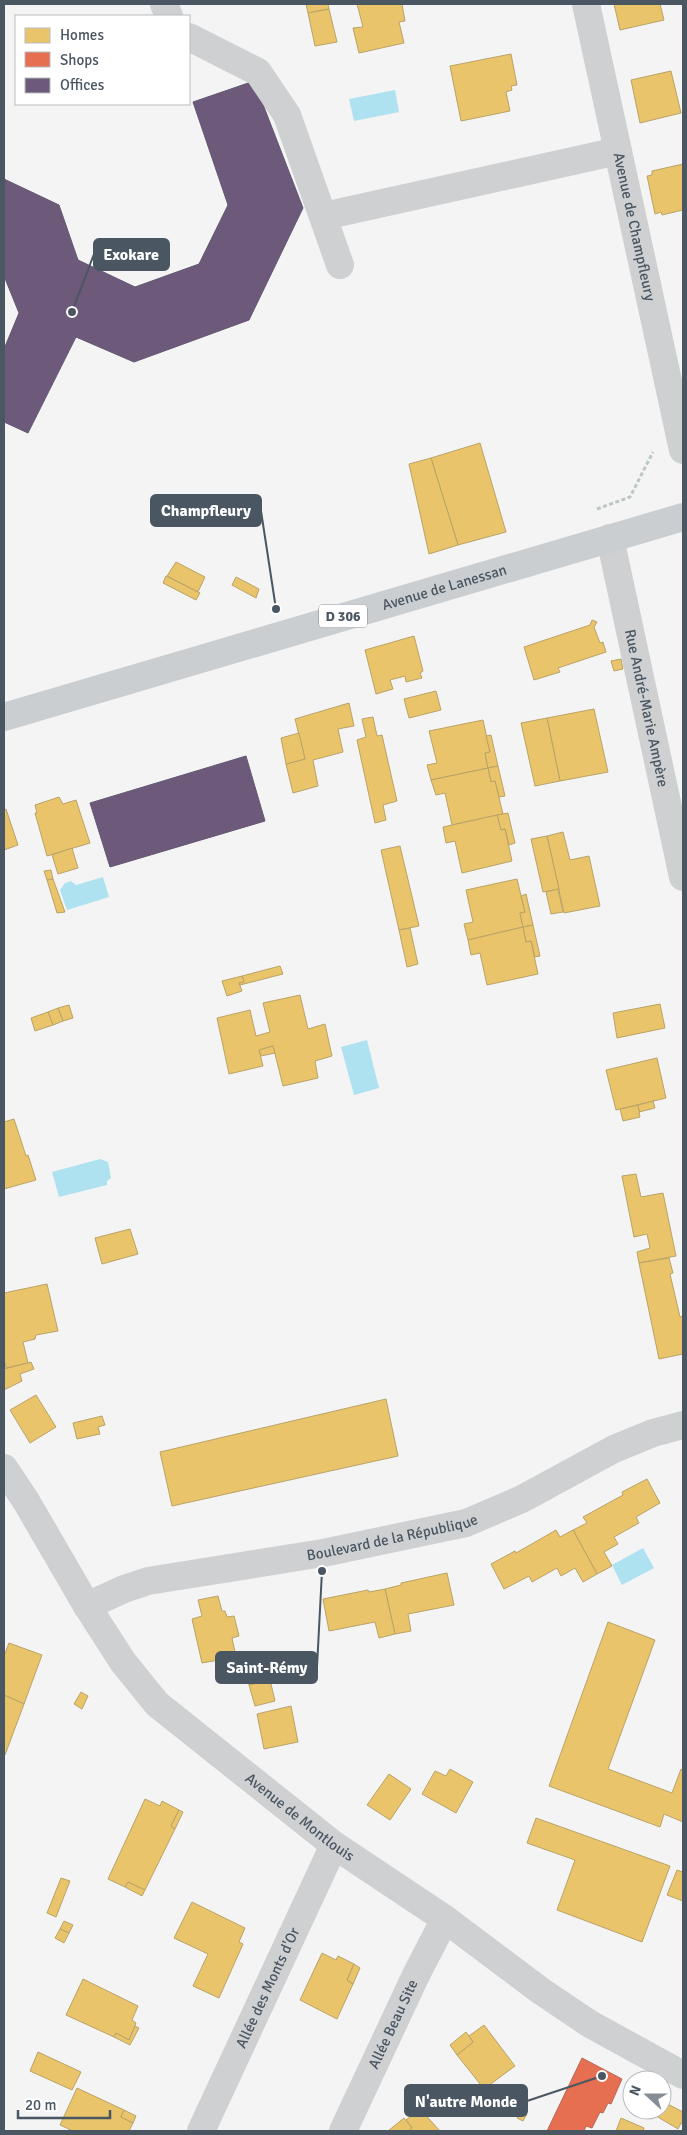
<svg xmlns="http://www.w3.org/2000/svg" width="687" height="2135" font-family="Signika,sans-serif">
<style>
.water{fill:#aee2f0}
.homes{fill:#e9c46a;stroke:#b9a367}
.shops{fill:#e76f51;stroke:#b86856}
.offices{fill:#6d597a;stroke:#625872}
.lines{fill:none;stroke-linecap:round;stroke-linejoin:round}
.path{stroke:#bcc7c4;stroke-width:3;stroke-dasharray:4 2.5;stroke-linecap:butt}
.minor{stroke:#ced0d2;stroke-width:28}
.major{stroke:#caced1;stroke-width:28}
.labels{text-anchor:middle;stroke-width:5;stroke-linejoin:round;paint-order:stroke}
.shield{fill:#fff;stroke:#808990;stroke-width:1}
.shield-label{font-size:14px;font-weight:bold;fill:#4a5661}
.street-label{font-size:15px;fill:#4a5661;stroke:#fff}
.leader{fill:none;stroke:#4a5661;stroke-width:2}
.callout-dot{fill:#4a5661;stroke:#fff;stroke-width:2}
.callout{fill:#4a5661;stroke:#4a5661;stroke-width:2}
.callout-label{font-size:16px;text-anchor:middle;font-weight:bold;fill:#fff}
</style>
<rect width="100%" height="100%" fill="#f4f4f4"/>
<!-- water -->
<g class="water">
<path d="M395,90L399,112L354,121L349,99Z"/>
<path d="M103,877L109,897L67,910L60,890L65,883L71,881L76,885Z"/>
<path d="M367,1040L379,1088L354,1095L341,1047Z"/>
<path d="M100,1159L108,1162L111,1178L107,1181V1185L59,1197L52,1172Z"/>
<path d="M643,1548L654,1568L622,1585L612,1565Z"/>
</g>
<!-- homes -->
<g class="homes">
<path d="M306,4H328L329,9L308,13Z"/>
<path d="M357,4H402L405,21L399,22L404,43L359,53L353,28L363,27Z"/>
<path d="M614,4H660L664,20L620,30Z"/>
<path d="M329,9L337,42L315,46L308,13Z"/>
<path d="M511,54L517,85L511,86L512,90L506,92L510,111L461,121L450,66Z"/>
<path d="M671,71L681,113L640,123L631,80Z"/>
<path d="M683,164V210L662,215L661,212L655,214L647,176L652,175V171Z"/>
<path d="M480,443L506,532L458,545L431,458Z"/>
<path d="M431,458L458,545L429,554L409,464Z"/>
<path d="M176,562L205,577L198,592L167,576Z"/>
<path d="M166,576L200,593L196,600L163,583Z"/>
<path d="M236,577L259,589L256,598L232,585Z"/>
<path d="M592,620L597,622L594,627L600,643L603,642L606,652L558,668L560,672L534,680L524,647L590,625Z"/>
<path d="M414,636L423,671L420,673L422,678L406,682L405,676L390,680L393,689L376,694L365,650Z"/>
<path d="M621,659L623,669L614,671L611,661Z"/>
<path d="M436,691L441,710L409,718L404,699Z"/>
<path d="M349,703L354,726L338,729L343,752L313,760L318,786L293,793L286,764L305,759L295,719Z"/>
<path d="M594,709L608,772L560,781L547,718Z"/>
<path d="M373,717L377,736L382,735L397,801L383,805L386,820L375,823L357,740L366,737L362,719Z"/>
<path d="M547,718L560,781L535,786L521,723Z"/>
<path d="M483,720L490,752L485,753L488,768L431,780L427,765L437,763L429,731Z"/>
<path d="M299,733L305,759L286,764L281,738Z"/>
<path d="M491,735L498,766L488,768L485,753L490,752L486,736Z"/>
<path d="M498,766L505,796L499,797L495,781L491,782L488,768Z"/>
<path d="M488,768L491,782L495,781L503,814L452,825L445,793L436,795L431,780Z"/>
<path d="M59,797L63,804L76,800L90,843L47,856L35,813H37L35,805Z"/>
<path d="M6,809L18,845L4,850V810Z"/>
<path d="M508,813L515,843L509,845L505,829L501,830L497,815Z"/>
<path d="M497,815L501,830L505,829L512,861L462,873L455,841L446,843L443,827Z"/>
<path d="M563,832L570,860L589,856L600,906L564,913L547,836Z"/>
<path d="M547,836L559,889L543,892L531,839Z"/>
<path d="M400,846L419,926L399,930L381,850Z"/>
<path d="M72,848L78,868L58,874L52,855Z"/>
<path d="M51,870L53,879L47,880L44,871Z"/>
<path d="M53,879L65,912L57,913L47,880Z"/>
<path d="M517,879L525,912L520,913L523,927L468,940L464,924L473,922L466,890Z"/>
<path d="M558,889L563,912L551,914L546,892Z"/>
<path d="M526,894L533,925L523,927L520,913L525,912L521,896Z"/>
<path d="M533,925L540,956L535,957L531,941L526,942L523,927Z"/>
<path d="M523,927L526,942L531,941L538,974L487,985L480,953L471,955L468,940Z"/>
<path d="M410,928L418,964L407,967L399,930Z"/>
<path d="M280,966L283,974L240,985L239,983L244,982L242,976Z"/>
<path d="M242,976L244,982L239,983L242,991L227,996L222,981Z"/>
<path d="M300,995L308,1029L325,1024L332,1056L315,1061L318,1078L283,1086L273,1046L259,1050L263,1066L229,1074L217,1018L250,1010L256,1036L270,1032L263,1003Z"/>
<path d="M660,1004L665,1028L617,1038L613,1013Z"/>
<path d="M69,1005L73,1018L63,1021L58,1008Z"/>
<path d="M58,1008L63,1021L53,1025L48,1012Z"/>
<path d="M48,1012L53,1025L35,1031L31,1018Z"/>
<path d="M273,1046L275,1053L261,1056L259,1050Z"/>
<path d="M657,1058L666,1098L616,1110L606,1070Z"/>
<path d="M653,1101L655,1108L639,1112L638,1105Z"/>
<path d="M638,1105L640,1117L623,1121L620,1109Z"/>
<path d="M14,1119L26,1156L28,1155L36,1180L4,1189V1122Z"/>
<path d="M636,1174L641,1197L663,1193L676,1256L639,1263L637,1252L650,1248L647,1234L634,1237L622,1176Z"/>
<path d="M130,1229L138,1254L102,1264L95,1238Z"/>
<path d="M669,1258L673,1273L670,1274L680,1317L683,1316V1354L659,1359L639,1263Z"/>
<path d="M47,1284L58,1331L36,1335L35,1339L23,1342L28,1363L6,1368L4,1358V1293Z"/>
<path d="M31,1362L34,1369L20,1374L22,1381L4,1390V1369Z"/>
<path d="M36,1395L56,1427L30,1443L10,1410Z"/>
<path d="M386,1399L398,1456L172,1506L160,1452Z"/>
<path d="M102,1416L105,1425L98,1427L100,1434L77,1439L73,1423Z"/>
<path d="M647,1479L660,1503L636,1517L639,1523L614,1537L618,1544L604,1552L612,1566L597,1574L573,1530L587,1523L583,1517L623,1495L622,1492Z"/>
<path d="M556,1530L560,1537L573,1530L597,1574L583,1582L575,1568L561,1576L557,1568L532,1582L529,1576L504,1589L491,1564L515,1551L516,1553Z"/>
<path d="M447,1573L454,1605L408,1614L411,1631L395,1634L385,1589L401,1585V1583Z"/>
<path d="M385,1589L395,1634L379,1638L375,1622L329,1631L323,1599L368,1590L369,1592Z"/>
<path d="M218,1596L222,1611H225L227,1617L234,1616L239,1636L232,1638L236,1657L202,1663L192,1619L202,1616L198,1600Z"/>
<path d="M608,1622L655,1640L608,1769L672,1793L681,1769L683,1770V1822L664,1814L660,1827L549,1786Z"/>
<path d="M9,1643L42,1655L24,1704L4,1695V1656Z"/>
<path d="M266,1666L270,1680L249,1685L247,1671Z"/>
<path d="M270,1680L275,1701L255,1706L249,1685Z"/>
<path d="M81,1692L88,1696L82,1709L74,1704Z"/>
<path d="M4,1695L24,1704L5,1755H4Z"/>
<path d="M291,1706L298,1742L264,1749L257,1714Z"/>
<path d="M450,1769L473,1782L456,1813L422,1794L435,1771L446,1776Z"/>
<path d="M389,1774L411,1789L390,1820L367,1805Z"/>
<path d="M145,1799L160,1806L162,1801L179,1810L171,1826L175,1829L145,1890L128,1882L125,1887L108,1879Z"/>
<path d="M179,1810L183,1812L175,1829L171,1826Z"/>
<path d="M536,1818L670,1866L642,1942L557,1910L575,1860L527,1843Z"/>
<path d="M677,1870L683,1872V1901L667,1895Z"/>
<path d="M61,1878L70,1881L56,1917L47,1913Z"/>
<path d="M128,1882L145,1890L142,1896L125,1887Z"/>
<path d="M192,1902L245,1928L239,1942L243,1944L219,1998L193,1986L208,1954L174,1938Z"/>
<path d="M64,1921L73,1925L69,1933L60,1929Z"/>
<path d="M60,1929L69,1933L64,1943L55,1938Z"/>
<path d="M322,1953L336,1960L338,1956L354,1964L347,1980L353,1984L337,2019L300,2000Z"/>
<path d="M354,1964L360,1968L353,1984L347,1980Z"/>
<path d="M83,1979L138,2006L132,2020L136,2023L129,2040L116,2033L114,2037L66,2015Z"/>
<path d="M484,2025L515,2066L484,2089L457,2055L473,2042L469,2036Z"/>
<path d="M135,2026L139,2028L130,2045L114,2037L116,2033L129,2040Z"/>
<path d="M466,2032L473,2042L457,2055L450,2045Z"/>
<path d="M38,2052L81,2072L72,2090L30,2071Z"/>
<path d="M77,2088L124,2110L121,2117L133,2123L129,2131H73L60,2125Z"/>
<path d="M662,2101L683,2112V2124L681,2123L678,2129L646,2110H662Z"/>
<path d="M420,2109L440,2131H408L412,2128L406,2120Z"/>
<path d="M124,2110L136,2116L133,2123L121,2117Z"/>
<path d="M521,2110L527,2114L523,2121L517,2118Z"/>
<path d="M404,2118L412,2128L408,2131H388Z"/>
<path d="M621,2118L644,2128L643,2131H616Z"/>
</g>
<!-- shops -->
<path class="shops" d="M582,2058L622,2079L611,2104L608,2103L603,2113L600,2112L592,2128L586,2126L584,2131H547Z"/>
<!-- offices -->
<g class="offices">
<path d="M254,81L303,208L249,320L134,362L76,337L28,433L4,422V349L19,313L4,276V179L59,205L78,260L135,287L199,264L228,205L193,102Z"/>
<path d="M246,756L265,821L110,867L90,803Z"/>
</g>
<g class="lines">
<!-- path -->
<path class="path" d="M597,509L630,497L653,452"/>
<!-- minor -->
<g class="minor">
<path d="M164,4L169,16"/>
<path id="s1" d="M586,4L683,450"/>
<path d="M189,37L258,72L287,115L340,265"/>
<path d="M324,216L618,151"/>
<path id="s2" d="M610,538L683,877"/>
<path id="s3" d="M4,1468L26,1501L87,1606L123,1662L157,1704L334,1845L445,1919L541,1991L590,2024L683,2075"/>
<path id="s4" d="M87,1606L124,1589L148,1581L323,1553L466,1523L522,1499L614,1449L653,1433L683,1425"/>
<path id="s5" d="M201,2131L334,1845"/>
<path id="s6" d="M343,2131L416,1975L445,1919"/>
</g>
<!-- major -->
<path class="major" id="s7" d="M4,717L683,517"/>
</g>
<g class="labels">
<!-- shield labels -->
<rect class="shield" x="319" y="604.5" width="48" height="23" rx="4"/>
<g class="shield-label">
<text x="343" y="621">D 306</text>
</g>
<!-- street labels -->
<g class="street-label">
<text dy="5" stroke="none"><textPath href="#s1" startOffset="228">Avenue de Champfleury</textPath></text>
<text dy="5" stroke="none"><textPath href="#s7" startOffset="459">Avenue de Lanessan</textPath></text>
<text dy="5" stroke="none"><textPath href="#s2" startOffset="174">Rue André-Marie Ampère</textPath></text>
<text dy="5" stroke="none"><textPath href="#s4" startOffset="314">Boulevard de la République</textPath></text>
<text dy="5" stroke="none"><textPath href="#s3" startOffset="464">Avenue de Montlouis</textPath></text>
<text dy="5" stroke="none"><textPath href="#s5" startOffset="158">Allée des Monts d'Or</textPath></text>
<text dy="5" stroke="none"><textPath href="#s6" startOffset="118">Allée Beau Site</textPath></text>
</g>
</g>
<!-- callouts -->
<path class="leader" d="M72 312L94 254M276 609L261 511M322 1571L317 1667M602 2076L527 2101"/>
<g class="callout-dot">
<circle cx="72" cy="312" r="5"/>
<circle cx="276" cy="609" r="5"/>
<circle cx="322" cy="1571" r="5"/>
<circle cx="602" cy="2076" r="5"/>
</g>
<g class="callout">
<rect x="94" y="239" width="75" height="31" rx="5"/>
<rect x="151" y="495" width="110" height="31" rx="5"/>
<rect x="216" y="1652" width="101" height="31" rx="5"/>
<rect x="405" y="2085" width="122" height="31" rx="5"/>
</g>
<g class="callout-label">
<text x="131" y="260">Exokare</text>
<text x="206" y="516">Champfleury</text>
<text x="267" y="1673">Saint-Rémy</text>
<text x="466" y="2107">N'autre Monde</text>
</g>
<!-- border -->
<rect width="687" height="2135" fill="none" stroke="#4a5661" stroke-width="10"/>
<!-- legend -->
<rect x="15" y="15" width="175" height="90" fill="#ffffff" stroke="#b7bbc0"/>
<rect x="25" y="28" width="25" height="15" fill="#e9c46a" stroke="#b7bbc0"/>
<text x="60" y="40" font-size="15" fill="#4a5661">Homes</text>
<rect x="25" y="52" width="25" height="15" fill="#e76f51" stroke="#b7bbc0"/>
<text x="60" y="65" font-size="15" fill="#4a5661">Shops</text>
<rect x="25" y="78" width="25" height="15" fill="#6d597a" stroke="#b7bbc0"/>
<text x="60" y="90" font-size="15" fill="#4a5661">Offices</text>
<!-- north arrow -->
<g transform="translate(647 2095) rotate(291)"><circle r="24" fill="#ffffff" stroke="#b7bbc0"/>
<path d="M0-4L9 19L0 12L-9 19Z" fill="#868d94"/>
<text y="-8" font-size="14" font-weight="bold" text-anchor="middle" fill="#4a5661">N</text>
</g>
<!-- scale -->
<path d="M18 2110v8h92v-8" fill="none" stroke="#4a5661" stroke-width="2.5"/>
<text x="25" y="2110" font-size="15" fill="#4a5661" stroke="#ffffff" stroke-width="4" paint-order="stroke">20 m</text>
</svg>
